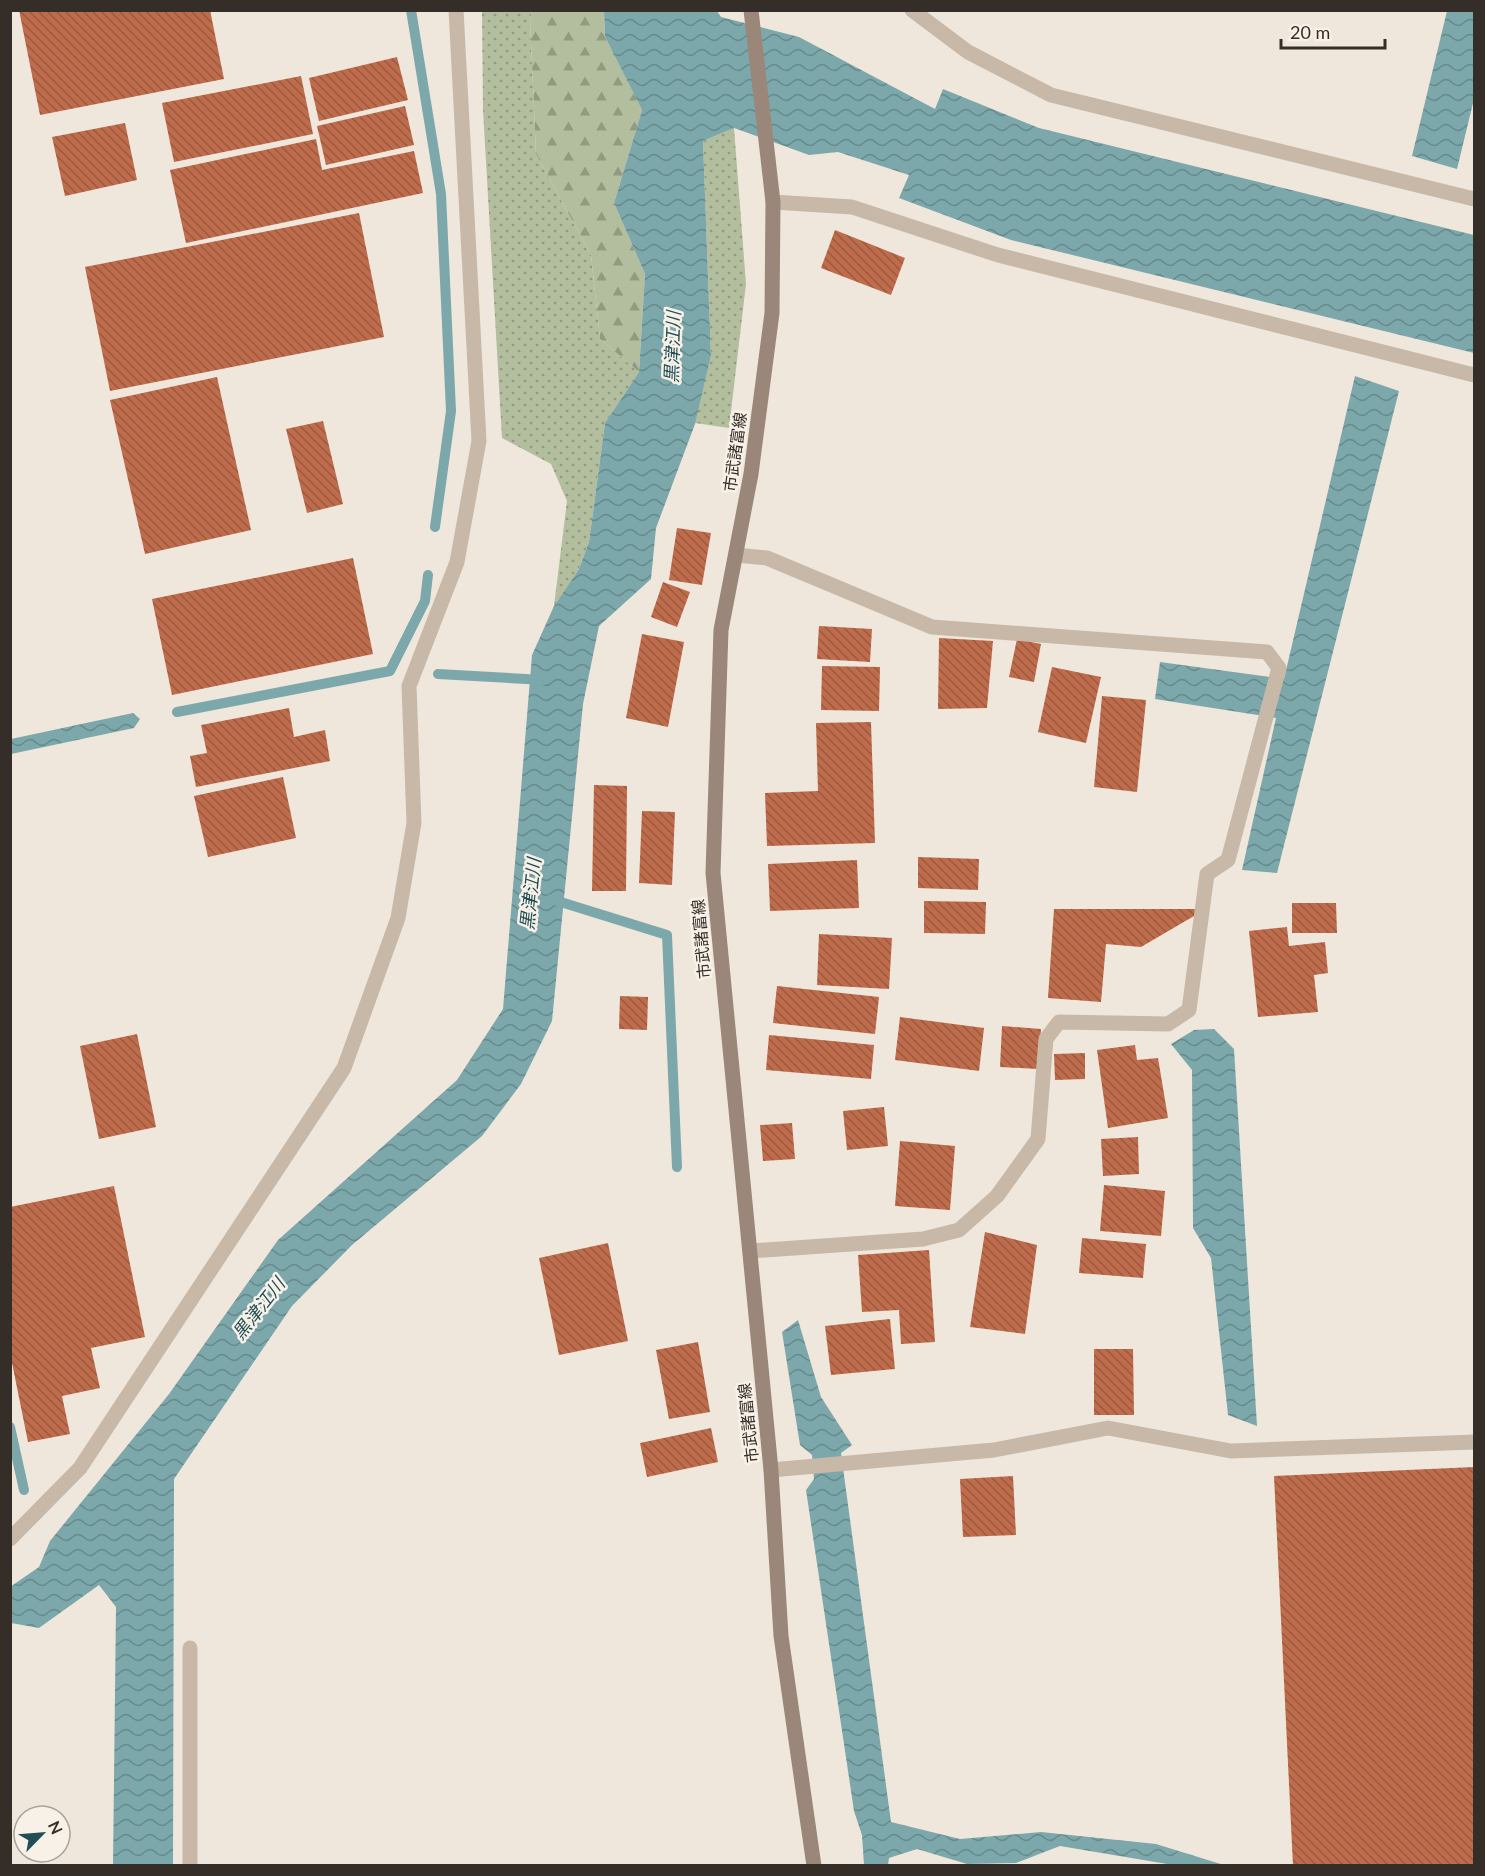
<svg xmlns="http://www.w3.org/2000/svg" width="1485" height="1876" font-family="Lato,'Noto Sans JP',sans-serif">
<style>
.grass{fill:url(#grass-dots)}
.forest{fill:url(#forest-firs)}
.water{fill:url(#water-waves)}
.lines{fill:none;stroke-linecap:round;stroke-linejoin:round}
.stream{stroke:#7ca8ab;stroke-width:10}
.building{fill:url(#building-back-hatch)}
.lane{stroke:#c8b8a8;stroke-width:15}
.street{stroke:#c8b8a8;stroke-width:15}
.secondary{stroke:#9b877a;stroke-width:15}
.labels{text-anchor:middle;stroke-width:5;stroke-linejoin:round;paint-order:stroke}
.street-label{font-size:16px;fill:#352d28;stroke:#f8f1e8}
.water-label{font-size:18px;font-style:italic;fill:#204e54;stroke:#f8f1e8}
</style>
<defs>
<pattern id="grass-dots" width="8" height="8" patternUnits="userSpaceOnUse" patternTransform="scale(1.5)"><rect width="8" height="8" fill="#b2be9d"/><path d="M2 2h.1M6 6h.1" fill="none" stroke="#929b80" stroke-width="1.8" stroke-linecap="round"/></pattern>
<pattern id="forest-firs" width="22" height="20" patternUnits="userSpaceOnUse" patternTransform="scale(1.5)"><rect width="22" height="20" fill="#b2be9d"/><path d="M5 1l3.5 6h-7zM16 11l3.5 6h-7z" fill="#929b80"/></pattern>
<pattern id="water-waves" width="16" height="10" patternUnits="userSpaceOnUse" patternTransform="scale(1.5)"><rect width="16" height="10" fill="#7ca8ab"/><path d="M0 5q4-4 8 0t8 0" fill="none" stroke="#66898b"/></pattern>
<pattern id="building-back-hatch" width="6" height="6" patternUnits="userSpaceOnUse" patternTransform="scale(1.5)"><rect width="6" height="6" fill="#be6c4c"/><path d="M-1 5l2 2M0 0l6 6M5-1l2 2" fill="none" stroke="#9b593f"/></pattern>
</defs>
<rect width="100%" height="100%" fill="#f0e7dc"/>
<!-- grass -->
<g class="grass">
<path d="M482,11H532L530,20L536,154L591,255L600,339L639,372L605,423L589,542L579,569L554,606L567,501L551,464L502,438L483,110Z"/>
<path d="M734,128L746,284L729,428L695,423L711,356L703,141Z"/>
</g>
<!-- forest -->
<path class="forest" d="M532,11H604L605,37L642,110L614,203L645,274L639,372L600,339L591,255L536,154L530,20Z"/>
<!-- water -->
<g class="water">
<path d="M604,11H717L721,17L799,37L935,109L943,89L1039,128L1474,235V353L1011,240L899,198L909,175L838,152L809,155L734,128L703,141L711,356L695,424L656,528L651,579L599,626L583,704L552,1021L521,1084L482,1136L352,1245L292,1306L174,1479L173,1865H113L116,1607L99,1585L39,1628L11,1623L10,1587L39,1567L50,1541L169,1394L278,1240L457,1080L503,1009L532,655L554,606L579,569L589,542L605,423L639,372L645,274L614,203L642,110L605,37Z"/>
<path d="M1447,11H1474V99L1457,169L1412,156Z"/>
<path d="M1355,376L1399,391L1277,873L1242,870L1276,718L1155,699L1160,662L1284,679Z"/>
<path d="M133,713L140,719L134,728L11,754V739Z"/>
<path d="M1214,1029L1234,1049L1257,1426L1228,1415L1211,1258L1193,1228L1192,1070L1171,1044L1194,1030Z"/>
<path d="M798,1320L821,1397L852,1445L841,1453L891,1822L960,1839L1041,1832L1156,1844L1224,1865H1173L1060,1846L1016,1863L967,1864L917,1849L889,1858L888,1865H864L862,1835L854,1811L806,1490L814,1479L812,1455L800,1445L782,1332Z"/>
</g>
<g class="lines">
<!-- stream -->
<g class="stream">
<path d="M411,10L441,194L451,411L435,527"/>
<path d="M438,674L543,680"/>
<path d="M177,712L390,671L425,601L428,575"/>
<path d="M551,899L667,935L677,1167"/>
<path d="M10,1427L24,1490"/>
</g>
</g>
<!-- building -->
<g class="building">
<path d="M19,10H210L224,79L40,115Z"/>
<path d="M397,57L408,100L319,121L309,78Z"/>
<path d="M301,76L313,134L174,162L162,103Z"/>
<path d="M405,106L414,145L326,165L317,126Z"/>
<path d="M125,123L137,180L65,196L52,137Z"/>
<path d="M316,139L322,170L414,151L423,193L186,243L170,170Z"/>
<path d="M359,213L384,337L110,391L85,267Z"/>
<path d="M835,230L905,258L891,295L821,268Z"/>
<path d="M217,377L251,530L145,554L110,400Z"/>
<path d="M323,421L343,504L307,513L286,429Z"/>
<path d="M677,528L711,533L702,585L669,580Z"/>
<path d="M353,558L373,654L172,695L152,599Z"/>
<path d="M663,582L690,592L677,627L651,617Z"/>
<path d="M819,626L872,629L870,662L817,659Z"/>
<path d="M642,634L684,642L668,727L626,718Z"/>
<path d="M939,638L993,641L987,708L938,709Z"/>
<path d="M1017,639L1041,644L1034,682L1009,677Z"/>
<path d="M822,666L880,667L879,711L821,710Z"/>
<path d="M1052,667L1101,677L1086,743L1038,732Z"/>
<path d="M1102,696L1146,700L1137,792L1094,787Z"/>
<path d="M289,708L294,737L325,730L330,761L196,787L190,756L207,753L201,725Z"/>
<path d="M871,722L875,843L767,846L765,793L818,791L816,723Z"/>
<path d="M283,777L296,838L208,857L194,796Z"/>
<path d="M594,785L627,786L626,891H592Z"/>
<path d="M642,811L675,812L672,885L639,883Z"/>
<path d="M918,857L979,859L978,890L918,888Z"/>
<path d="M857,860L859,908L770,911L768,864Z"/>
<path d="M924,901L986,902L985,934L924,933Z"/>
<path d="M1292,903H1336L1337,933H1292Z"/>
<path d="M1054,909H1206L1141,947L1106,944L1101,1002L1048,998Z"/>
<path d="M1287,927L1289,946L1325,942L1328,973L1314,975L1318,1012L1258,1017L1249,931Z"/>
<path d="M819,934L892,938L889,989L817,985Z"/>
<path d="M777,986L879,997L875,1034L773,1023Z"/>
<path d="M620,996L648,997L647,1030L619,1029Z"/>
<path d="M900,1017L984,1028L979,1071L895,1060Z"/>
<path d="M1002,1026L1041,1029L1038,1069L1000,1067Z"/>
<path d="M137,1034L156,1127L99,1139L80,1046Z"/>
<path d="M769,1035L874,1045L871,1079L766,1070Z"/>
<path d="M1135,1045L1137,1060L1158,1058L1168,1118L1108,1128L1097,1050Z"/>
<path d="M1085,1053V1079L1055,1080L1054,1054Z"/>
<path d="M884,1107L888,1146L847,1150L843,1111Z"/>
<path d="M792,1123L795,1159L763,1161L760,1125Z"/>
<path d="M1138,1137L1139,1174L1103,1176L1101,1139Z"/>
<path d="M900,1141L955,1146L950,1210L895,1206Z"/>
<path d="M1104,1185L1165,1191L1161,1236L1100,1231Z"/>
<path d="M114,1186L145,1337L91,1348L100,1388L62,1396L70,1434L28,1442L10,1353V1207Z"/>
<path d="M985,1232L1037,1245L1025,1334L970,1327Z"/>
<path d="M1082,1238L1146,1244L1143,1278L1079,1273Z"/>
<path d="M608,1243L628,1341L559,1355L539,1258Z"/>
<path d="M929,1250L935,1342L901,1344L899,1310L862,1312L858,1255Z"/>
<path d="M890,1319L895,1369L831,1375L825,1326Z"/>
<path d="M698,1342L710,1412L669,1419L656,1350Z"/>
<path d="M1094,1349H1133L1134,1415H1094Z"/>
<path d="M711,1428L718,1462L647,1477L640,1443Z"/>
<path d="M1474,1467V1866H1293L1274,1476Z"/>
<path d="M1013,1476L1016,1535L963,1537L960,1479Z"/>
</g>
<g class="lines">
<!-- lane -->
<path class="lane" d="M736,555L767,558L932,627L1267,652L1279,668L1228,860L1207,874L1189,1010L1168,1024L1059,1022L1046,1039L1038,1139L997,1196L959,1230L923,1239L750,1251"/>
<!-- street -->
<g class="street">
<path d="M912,10L968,52L1051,95L1474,199"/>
<path d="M773,202L852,207L998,255L1474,375"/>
<path d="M771,1470L994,1450L1108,1428L1231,1451L1474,1442"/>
<path d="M10,1539L80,1468L344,1068L398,918L414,823L409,686L457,562L479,441L456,10"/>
<path d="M190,1648V1866"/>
</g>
<!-- secondary -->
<path class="secondary" d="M751,10L773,202L772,313L751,474L721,630L713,873L771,1470L781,1636L814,1866"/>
</g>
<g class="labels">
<!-- street labels -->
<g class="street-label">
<text transform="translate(735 452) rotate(-82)" y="6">市武諸富線</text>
<text transform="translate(701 939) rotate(-95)" y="6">市武諸富線</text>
<text transform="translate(748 1423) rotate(-96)" y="6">市武諸富線</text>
</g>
<!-- water labels -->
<g class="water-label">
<text transform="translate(673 347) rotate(-88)" y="6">黒津江川</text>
<text transform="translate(531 894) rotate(-84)" y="6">黒津江川</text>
<text transform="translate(259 1309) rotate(-52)" y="6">黒津江川</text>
</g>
</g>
<!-- border -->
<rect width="1485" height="1876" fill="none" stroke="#352d28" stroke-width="24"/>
<!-- north arrow -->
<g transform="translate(42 1834) rotate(65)"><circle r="28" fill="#f8f1e8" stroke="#aaa39b" stroke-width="1.5"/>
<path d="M0-4.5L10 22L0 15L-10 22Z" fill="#204e54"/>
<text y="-9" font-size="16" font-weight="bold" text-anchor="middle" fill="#352d28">N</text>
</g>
<!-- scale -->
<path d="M1281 39v9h104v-9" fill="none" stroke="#352d28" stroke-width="3"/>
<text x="1290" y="39" font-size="18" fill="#352d28" stroke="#f8f1e8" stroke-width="4.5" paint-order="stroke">20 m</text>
</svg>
